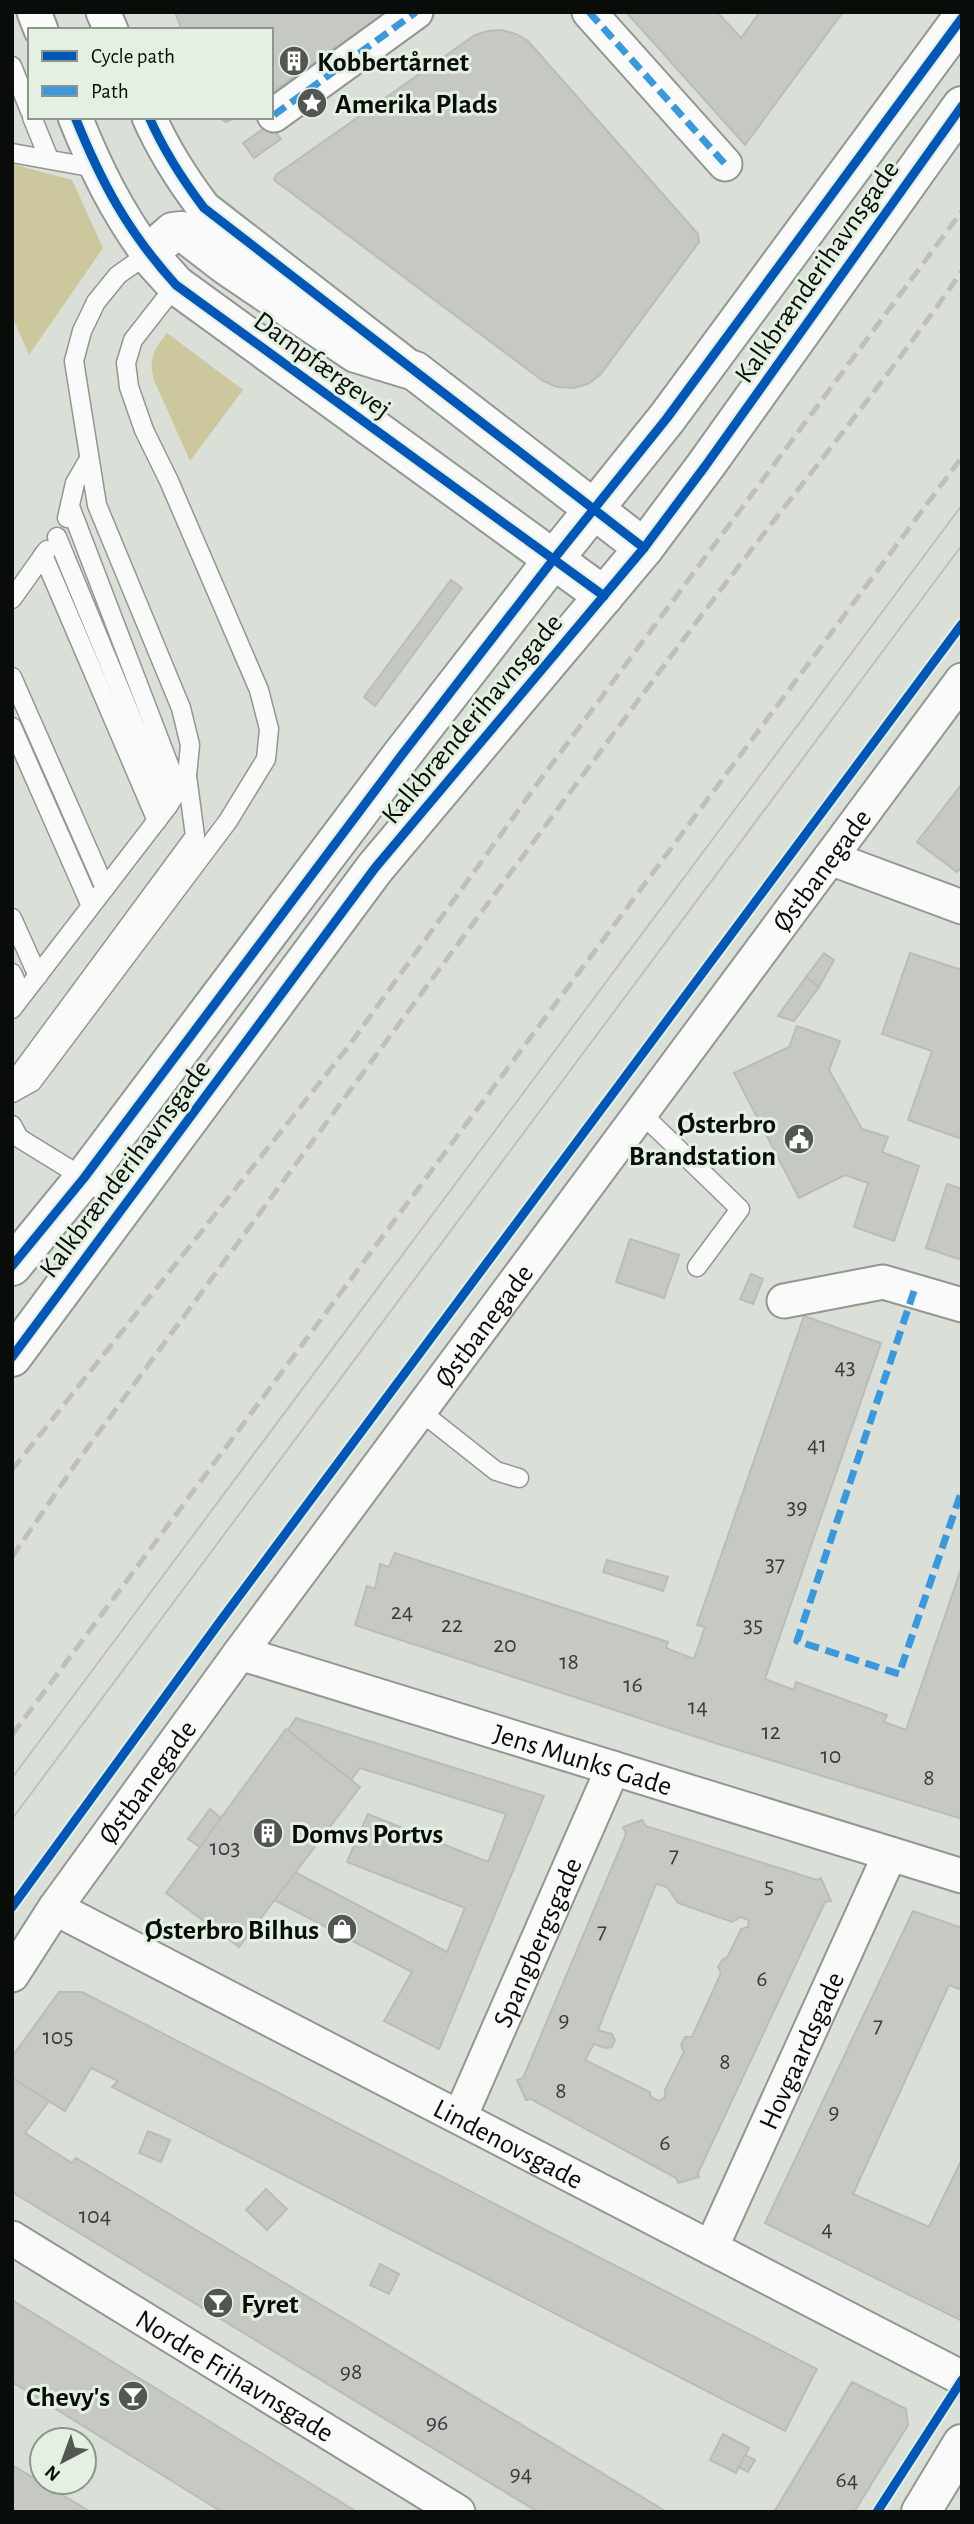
<svg xmlns="http://www.w3.org/2000/svg" width="974" height="2524" font-family="'Alegreya Sans',sans-serif">
<style>
.green{fill:#cdc79d}
.building{fill:#c6c9c3;stroke:#b9bdb6;stroke-width:2;fill-rule:evenodd}
.lines{fill:none;stroke-linecap:round;stroke-linejoin:round}
.service-casing{stroke:#929791;stroke-width:21}
.minor-casing{stroke:#929791;stroke-width:37}
.tertiary-casing{stroke:#929791;stroke-width:42}
.primary-casing{stroke:#929791;stroke-width:42}
.service{stroke:#f9faf9;stroke-width:18}
.minor{stroke:#f9faf9;stroke-width:33}
.tertiary{stroke:#f9faf9;stroke-width:38}
.primary{stroke:#f9faf9;stroke-width:38}
.tram{stroke:#bec0bd;stroke-width:2}
.rail{stroke:#bec0bd;stroke-width:5;stroke-dasharray:14 7;stroke-linecap:butt}
.quiet{stroke:#3a99dd;stroke-width:7;stroke-dasharray:14 7;stroke-linecap:butt}
.cycleway-casing{stroke:#e4f1e2;stroke-width:13}
.cycleway{stroke:#0057b8;stroke-width:9}
.labels{text-anchor:middle;stroke-width:6;stroke-linejoin:round;paint-order:stroke}
.number-label{font-size:24px;fill:#383c38}
.poi-label{font-size:28px;font-weight:bold;fill:#090d09;stroke:#e4f1e2;text-anchor:start}
.street-label{font-size:28px;fill:#090d09;stroke:#e4f1e2}
</style>
<rect width="100%" height="100%" fill="#dae0d8"/>
<!-- green -->
<g class="green">
<path d="M12,164L72,180L103,248L29,355L12,316Z"/>
<path d="M167,333L243,390L190,461L154,380C148,359 154,349 167,333Z"/>
</g>
<!-- building -->
<g class="building">
<path d="M175,12H386L271,93V30H182Z"/>
<path d="M626,12H717L741,38L760,12H843L745,145Z"/>
<path d="M502,30L516,34L528,41L698,234L699,242L600,375L588,384L573,388L557,387L543,381L274,180L276,175L475,35L488,31Z"/>
<path d="M236,117L226,122L218,117Z"/>
<path d="M270,124L281,139L254,158L243,143Z"/>
<path d="M451,580L462,588L375,706L364,697Z"/>
<path d="M962,784V867L957,872L917,842Z"/>
<path d="M824,953L834,960L819,987L806,977Z"/>
<path d="M910,953L962,970V1139L908,1120L932,1051L882,1034Z"/>
<path d="M806,977L819,987L794,1021L778,1016Z"/>
<path d="M797,1026L840,1041L829,1070L862,1129L888,1137L882,1152L919,1166L894,1241L854,1227L868,1183L845,1175L799,1198L734,1073L789,1047Z"/>
<path d="M947,1184L962,1189V1260L926,1248Z"/>
<path d="M630,1239L679,1255L664,1298L616,1282Z"/>
<path d="M751,1274L763,1279L753,1304L740,1299Z"/>
<path d="M804,1316L881,1343L765,1679L794,1690L796,1682L887,1715L884,1722L906,1730L962,1566V1819L712,1742L355,1625L367,1586L375,1589L380,1564L389,1567L395,1553L668,1642L666,1648L694,1659L705,1627L697,1625Z"/>
<path d="M607,1560L668,1577L663,1591L603,1572Z"/>
<path d="M296,1718L544,1796L439,2049L384,2021L412,1972L274,1900L295,1872L447,1952L465,1908L347,1862L368,1814L488,1862L506,1814L360,1768L351,1780L288,1730Z"/>
<path d="M286,1729L360,1787L239,1947L166,1893Z"/>
<path d="M210,1809L221,1818L200,1847L188,1839Z"/>
<path d="M642,1820L646,1826L817,1880L821,1878L831,1901L825,1902L698,2173L699,2177L678,2183L676,2178L531,2099L526,2100L517,2080L523,2078L626,1834L623,1827ZM656,1884L667,1887L678,1903L732,1922L740,1917L749,1920L748,1927L741,1929L727,1958L723,1959L718,1967L721,1973L692,2037H685L681,2045L684,2052L665,2090V2097L659,2101L650,2096V2092L585,2060L594,2044L605,2048L612,2047L615,2040L612,2034L598,2030Z"/>
<path d="M913,1911L962,1928V1990L949,1985L853,2194L929,2227L962,2159V2321L765,2223Z"/>
<path d="M59,1992H82L817,2369L785,2431L112,2087L118,2081L91,2068L65,2111L12,2078V2057Z"/>
<path d="M12,2078L49,2101L25,2133L72,2163L76,2158L667,2512H538L12,2192Z"/>
<path d="M148,2131L170,2140L161,2162L139,2153Z"/>
<path d="M266,2189L287,2209L267,2230L246,2210Z"/>
<path d="M380,2264L399,2274L389,2294L370,2285Z"/>
<path d="M12,2300L357,2512H222L12,2382Z"/>
<path d="M852,2382L906,2409L908,2425L854,2512H774Z"/>
<path d="M723,2434L749,2448L736,2473L710,2460Z"/>
<path d="M745,2455L755,2460L748,2472L739,2467Z"/>
<path d="M12,2465L91,2512H12Z"/>
</g>
<g class="lines">
<!-- service casing -->
<g class="service-casing">
<g id="service">
<path d="M12,66L30,111"/>
<path d="M32,117L49,159"/>
<path d="M12,153L95,168"/>
<path d="M71,509L179,791"/>
<path d="M67,518L75,483L89,459"/>
<path d="M57,537L168,806"/>
<path d="M43,555L157,821"/>
<path d="M12,599L47,550"/>
<path d="M12,677L105,888"/>
<path d="M12,727L91,906"/>
<path d="M12,918L38,976"/>
<path d="M12,973L22,995"/>
<path d="M12,1009L168,806L187,776L190,745L181,708L97,505L74,361L82,331L96,302L118,275L148,254"/>
<path d="M12,1080L20,1073L195,836L187,776"/>
<path d="M12,1093L32,1082L228,821L266,759L269,729L259,690L169,481L144,430L129,387L126,363L133,340L176,285"/>
<path d="M640,1112L740,1209L697,1267"/>
<path d="M12,1125L19,1138L84,1178L123,1207"/>
<path d="M420,1411L496,1471L519,1478"/>
</g>
</g>
<!-- minor casing -->
<g class="minor-casing">
<g id="minor">
<path d="M34,12L41,30"/>
<path d="M103,12L111,30"/>
<path d="M589,12L725,164"/>
<path d="M274,115L416,12"/>
<path d="M75,117C95,167 116,210 148,254"/>
<path d="M149,117C164,151 182,179 204,208L408,366"/>
<path d="M830,858L962,907"/>
<path d="M784,1301L883,1282L962,1305"/>
<path id="s1" d="M240,1653L962,1876"/>
<path id="s2" d="M55,1908L962,2378"/>
<path id="s3" d="M12,1975L55,1908L240,1653L962,680"/>
<path id="s4" d="M460,2117L613,1768"/>
<path id="s5" d="M12,2238L458,2512"/>
<path id="s6" d="M711,2248L890,1854"/>
</g>
</g>
<!-- tertiary casing -->
<g class="tertiary-casing">
<g id="tertiary">
<path d="M604,596L176,285L148,254L173,232L182,231L226,265L356,353L415,371L644,548"/>
<path d="M921,2512L962,2444"/>
</g>
</g>
<!-- primary casing -->
<g class="primary-casing">
<g id="primary">
<path d="M12,1266L84,1178L401,756L553,560L667,418L962,18"/>
<path d="M12,1357L375,868L644,548L706,465L962,106"/>
</g>
</g>
<!-- service -->
<use href="#service" class="service"/>
<!-- minor -->
<use href="#minor" class="minor"/>
<!-- tertiary -->
<use href="#tertiary" class="tertiary"/>
<!-- primary -->
<use href="#primary" class="primary"/>
<!-- tram -->
<g class="tram">
<path d="M12,1778L962,505"/>
<path d="M12,1819L962,545"/>
</g>
<!-- rail -->
<g class="rail">
<path d="M12,1470L348,1047L543,776L962,211"/>
<path d="M12,1557L77,1462C281,1184 486,905 692,628C781,508 877,394 962,271"/>
<path d="M12,1735L962,457"/>
</g>
<!-- quiet -->
<g class="quiet">
<path d="M589,12L725,164"/>
<path d="M274,115L416,12"/>
<path d="M914,1291L797,1641L899,1674L962,1490"/>
</g>
<!-- cycleway casing -->
<g class="cycleway-casing">
<g id="cycleway">
<path d="M75,117C102,184 128,232 176,285L604,596"/>
<path d="M149,117C164,151 182,179 204,208L644,548"/>
<path d="M12,1266L84,1178L401,756L553,560L667,418L962,18"/>
<path d="M12,1357L375,868L644,548L706,465L962,106"/>
<path d="M12,1907L219,1623L962,624"/>
<path d="M877,2512L962,2380"/>
</g>
</g>
<!-- cycleway -->
<use href="#cycleway" class="cycleway"/>
</g>
<!-- icons -->
<defs>
<g id="building-disc" transform="scale(1.575)"><circle r="9.5" fill="#525751" stroke="#e4f1e2"/><path d="M-4-6H4V6H1V3H-1V6H-4ZM-2.5-4.3h1.7v1.8h-1.7ZM.8-4.3h1.7v1.8H.8ZM-2.5-1h1.7V.8h-1.7ZM.8-1h1.7V.8H.8Z" fill="#fff"/></g>
<g id="sight-disc" transform="scale(1.575)"><circle r="9.5" fill="#525751" stroke="#e4f1e2"/><path d="M0-6L1.8-2.2L6-1.7L2.9 1.2L3.7 5.4L0 3.3L-3.7 5.4L-2.9 1.2L-6-1.7L-1.8-2.2Z" fill="#fff"/></g>
<g id="civic-disc" transform="scale(1.575)"><circle r="9.5" fill="#525751" stroke="#e4f1e2"/><path d="M-.6-6.5H3V-4.5H.6V-3L4-1V1h2V6H-6V1h2V-1L-.6-3ZM-1.2 2.5V6h2.4V2.5Z" fill="#fff"/></g>
<g id="shop-disc" transform="scale(1.575)"><circle r="9.5" fill="#525751" stroke="#e4f1e2"/><path d="M-5-2.5h2.3a2.7 3.5 0 0 1 5.4 0H5L5.5 6h-11ZM-1.5-2.5h3a1.5 2.3 0 0 0-3 0Z" fill="#fff"/></g>
<g id="bar-disc" transform="scale(1.575)"><circle r="9.5" fill="#525751" stroke="#e4f1e2"/><path d="M-6-5H6L.8 .8V4.5H3.5V6h-7V4.5H-.8V.8Z" fill="#fff"/></g>
</defs>
<g fill-rule="evenodd">
<use href="#building-disc" x="294" y="61"/>
<use href="#sight-disc" x="312" y="103"/>
<use href="#civic-disc" x="799" y="1139"/>
<use href="#building-disc" x="268" y="1833"/>
<use href="#shop-disc" x="342" y="1929"/>
<use href="#bar-disc" x="218" y="2303"/>
<use href="#bar-disc" x="133" y="2396"/>
</g>
<g class="labels">
<!-- number labels -->
<g class="number-label">
<text x="845" y="1374">43</text>
<text x="817" y="1452">41</text>
<text x="797" y="1514">39</text>
<text x="775" y="1571">37</text>
<text x="402" y="1619">24</text>
<text x="452" y="1632">22</text>
<text x="753" y="1632">35</text>
<text x="505" y="1652">20</text>
<text x="569" y="1669">18</text>
<text x="633" y="1692">16</text>
<text x="698" y="1714">14</text>
<text x="771" y="1739">12</text>
<text x="831" y="1763">10</text>
<text x="929" y="1785">8</text>
<text x="225" y="1855">103</text>
<text x="674" y="1862">7</text>
<text x="769" y="1893">5</text>
<text x="602" y="1938">7</text>
<text x="762" y="1986">6</text>
<text x="564" y="2027">9</text>
<text x="878" y="2032">7</text>
<text x="58" y="2044">105</text>
<text x="725" y="2069">8</text>
<text x="561" y="2098">8</text>
<text x="834" y="2119">9</text>
<text x="665" y="2150">6</text>
<text x="95" y="2223">104</text>
<text x="827" y="2236">4</text>
<text x="351" y="2379">98</text>
<text x="437" y="2430">96</text>
<text x="521" y="2481">94</text>
<text x="847" y="2487">64</text>
</g>
<!-- poi labels -->
<g class="poi-label">
<text x="317" y="71">Kobbertårnet</text>
<text x="335" y="113">Amerika Plads</text>
<text x="776" y="1133" text-anchor="end">Østerbro<tspan x="776" dy="32">Brandstation</tspan></text>
<text x="291" y="1843">Domvs Portvs</text>
<text x="319" y="1939" text-anchor="end">Østerbro Bilhus</text>
<text x="241" y="2313">Fyret</text>
<text x="110" y="2406" text-anchor="end">Chevy's</text>
</g>
<!-- street labels -->
<g class="street-label">
<text transform="translate(816 271) rotate(-55)" y="10">Kalkbrænderihavnsgade</text>
<text transform="translate(323 364) rotate(36)" y="10">Dampfærgevej</text>
<text transform="translate(471 718) rotate(-50)" y="10">Kalkbrænderihavnsgade</text>
<text dy="10" stroke="none"><textPath href="#s3" startOffset="1370">Østbanegade</textPath></text>
<text transform="translate(124 1168) rotate(-53)" y="10">Kalkbrænderihavnsgade</text>
<text dy="10" stroke="none"><textPath href="#s3" startOffset="803">Østbanegade</textPath></text>
<text dy="10" stroke="none"><textPath href="#s1" startOffset="359">Jens Munks Gade</textPath></text>
<text dy="10" stroke="none"><textPath href="#s3" startOffset="236">Østbanegade</textPath></text>
<text dy="10" stroke="none"><textPath href="#s4" startOffset="191">Spangbergsgade</textPath></text>
<text dy="10" stroke="none"><textPath href="#s6" startOffset="217">Hovgaardsgade</textPath></text>
<text dy="10" stroke="none"><textPath href="#s2" startOffset="511">Lindenovsgade</textPath></text>
<text dy="10" stroke="none"><textPath href="#s5" startOffset="262">Nordre Frihavnsgade</textPath></text>
</g>
</g>
<!-- border -->
<rect width="974" height="2524" fill="none" stroke="#090d09" stroke-width="28"/>
<!-- legend -->
<rect x="28" y="28" width="245" height="91" fill="#e4f1e2" stroke="#8c968b" stroke-width="2"/>
<rect x="42" y="51" width="35" height="10" fill="#0057b8" stroke="#8c968b" stroke-width="2"/>
<text x="91" y="63" font-size="21" fill="#090d09">Cycle path</text>
<rect x="42" y="86" width="35" height="10" fill="#3a99dd" stroke="#8c968b" stroke-width="2"/>
<text x="91" y="98" font-size="21" fill="#090d09">Path</text>
<!-- north arrow -->
<g transform="translate(63 2461) rotate(221)"><circle r="33" fill="#e4f1e2" stroke="#8c968b" stroke-width="2"/>
<path d="M0-5L12 26L0 18L-12 26Z" fill="#525751"/>
<text y="-10" font-size="19" font-weight="bold" text-anchor="middle" fill="#090d09">N</text>
</g>
</svg>
